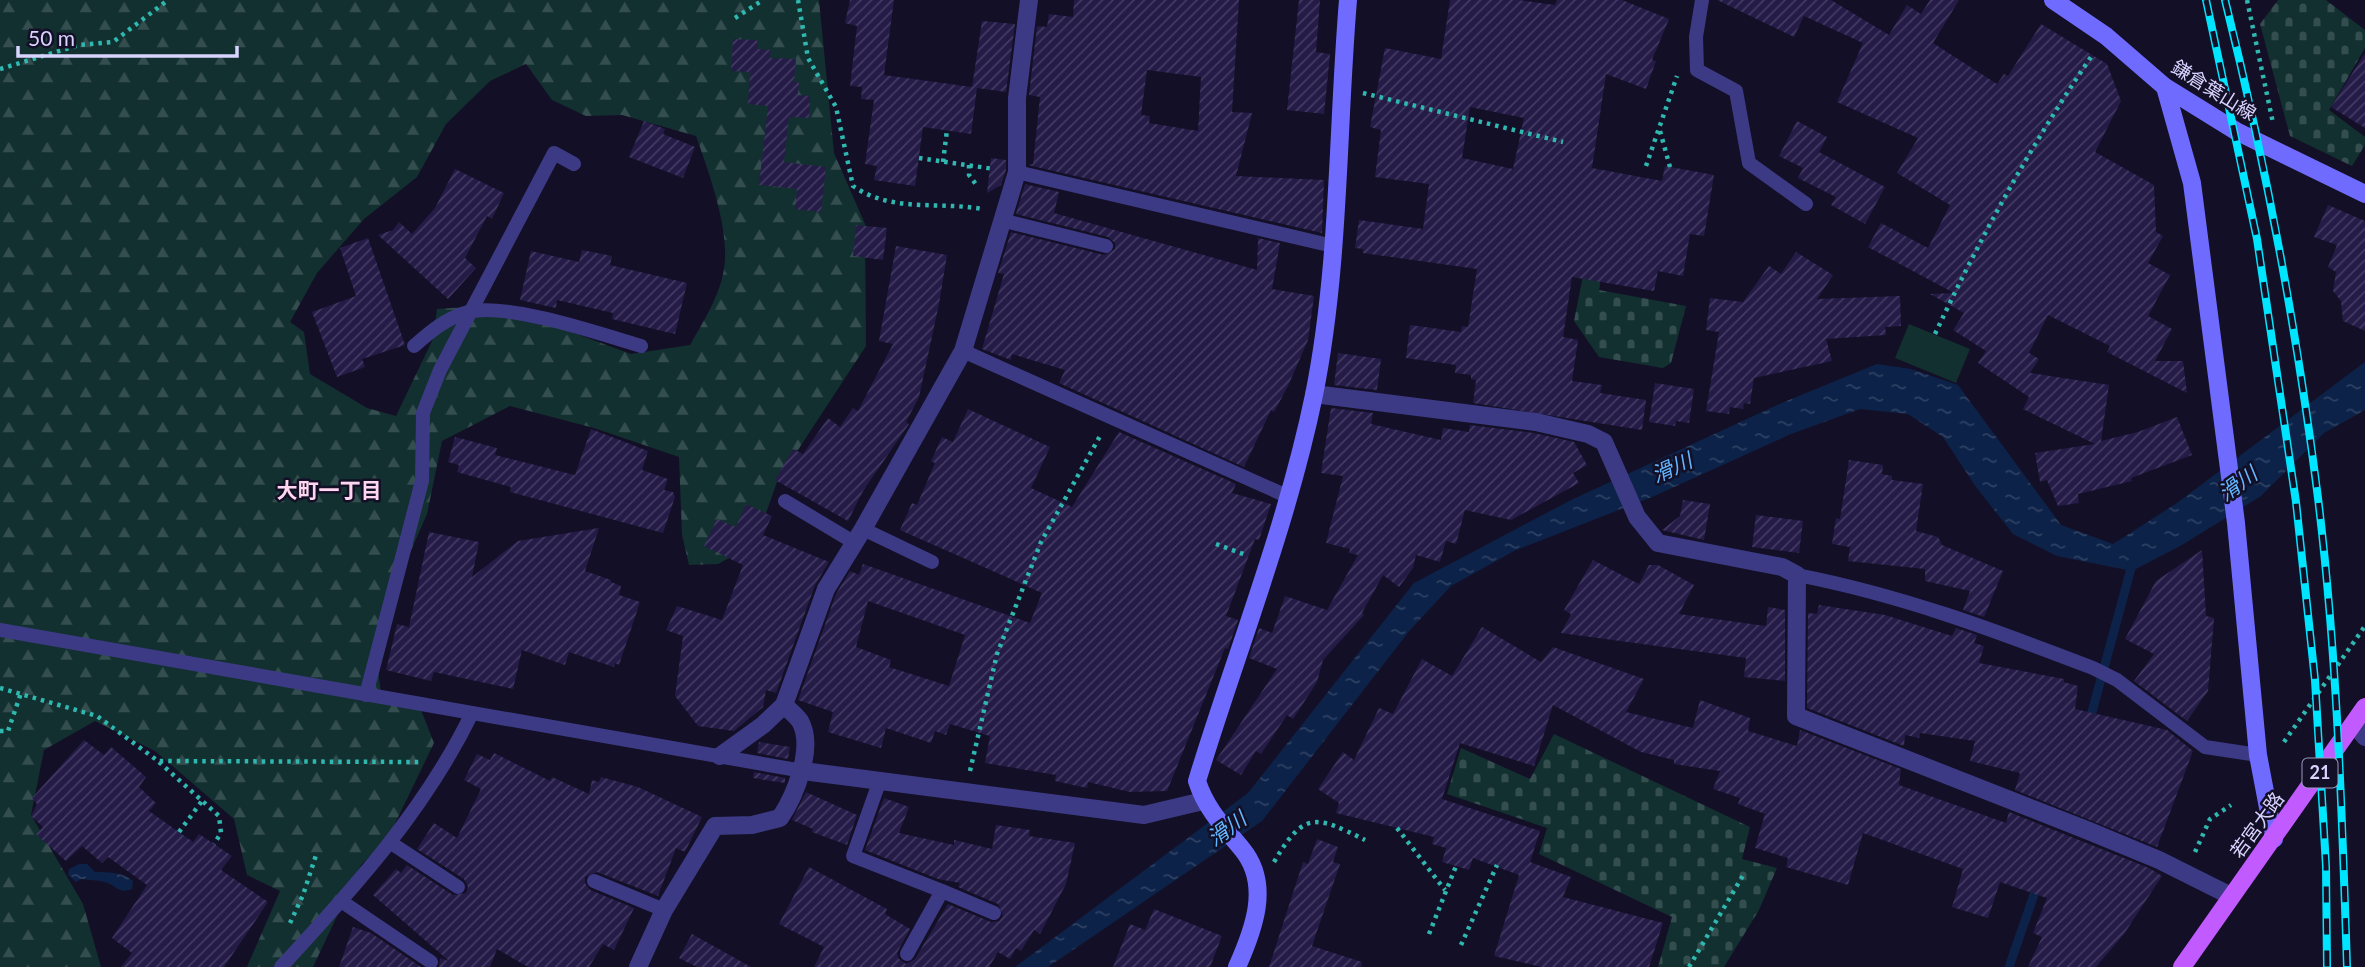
<svg xmlns="http://www.w3.org/2000/svg" width="2365" height="967" font-family="Lato,'Noto Sans JP',sans-serif">
<style>
.forest{fill:url(#forest-firs);fill-rule:evenodd}
.cemetery{fill:url(#cemetery-stones)}
.park{fill:#12302f}
.water{fill:url(#water-ripples)}
.lines{fill:none;stroke-linecap:round;stroke-linejoin:round}
.stream{stroke:#0c2248;stroke-width:9}
.building{fill:url(#building-hatch);fill-rule:evenodd}
.path{stroke:#2fb8b0;stroke-width:4.5;stroke-dasharray:3.5 5;stroke-linecap:butt}
.lane{stroke:#3d3a85;stroke-width:14}
.street{stroke:#3d3a85;stroke-width:18}
.secondary{stroke:#6f6bff;stroke-width:18}
.primary{stroke:#c25bff;stroke-width:18}
.rail-casing{stroke:#00e5ff;stroke-width:8}
.rail{stroke:#130f26;stroke-width:5;stroke-dasharray:16;stroke-linecap:butt}
.labels{text-anchor:middle;stroke-width:5;stroke-linejoin:round;paint-order:stroke}
.shield{fill:#130f26;stroke:#9e99be;stroke-width:2}
.shield-label{font-size:18px;font-weight:bold;fill:#d9d4ff}
.street-label{font-size:19px;fill:#d9d4ff;stroke:#130f26}
.water-label{font-size:21px;font-style:italic;fill:#62b6ff;stroke:#130f26}
.neighbourhood-label{font-size:21px;font-weight:bold;fill:#ffd6f0;stroke:#130f26}
</style>
<defs>
<pattern id="forest-firs" width="22" height="20" patternUnits="userSpaceOnUse" patternTransform="scale(1.75)"><rect width="22" height="20" fill="#12302f"/><path d="M5 1l3.5 6h-7zM16 11l3.5 6h-7z" fill="#344d4e"/></pattern>
<pattern id="cemetery-stones" width="16" height="16" patternUnits="userSpaceOnUse" patternTransform="scale(1.75)"><rect width="16" height="16" fill="#12302f"/><path d="M2 7V4a2 2 0 0 1 4 0v3zM10 15v-3a2 2 0 0 1 4 0v3z" fill="#344d4e"/></pattern>
<pattern id="water-ripples" width="26" height="14" patternUnits="userSpaceOnUse" patternTransform="scale(1.75)"><rect width="26" height="14" fill="#0c2248"/><path d="M2 4q2-2 4 0t4 0M15 11q2-2 4 0t4 0" fill="none" stroke="#2f4163"/></pattern>
<pattern id="building-hatch" width="6" height="6" patternUnits="userSpaceOnUse" patternTransform="scale(1.75)"><rect width="6" height="6" fill="#241b47"/><path d="M-1 1l2-2M0 6l6-6M5 7l2-2" fill="none" stroke="#433b63"/></pattern>
</defs>
<rect width="100%" height="100%" fill="#130f26"/>
<!-- forest -->
<path class="forest" d="M0,0H819L834,153L865,224L866,346L777,482L755,544L718,564L689,565L682,535L679,457L594,428L510,406L442,441L427,514L399,578L376,651L381,694L419,705L434,743L388,838L361,865L313,967H247L280,891L247,875L234,819L155,751L95,721L44,750L31,815L83,904L101,967H0ZM526,64L552,100L586,116L622,115L696,136C708,170 727,222 725,259C724,289 705,319 690,345L631,354L498,305L437,309L433,339L396,416L367,408L310,374L304,332L290,322L317,273L364,219L417,177L446,124L490,81Z"/>
<!-- cemetery -->
<g class="cemetery">
<path d="M2278,0H2326L2365,30V48L2329,110L2365,137V145L2352,166L2290,136L2260,24Z"/>
<path d="M1602,180L1615,183L1599,290L1686,306L1671,363L1663,368L1599,357L1574,321Z"/>
<path d="M1554,734L1750,827L1742,859L1777,868L1759,910L1724,967H1658L1672,917L1539,854L1547,828L1447,794L1461,748L1530,779Z"/>
</g>
<!-- park -->
<path class="park" d="M1909,324L1970,349L1956,383L1895,358Z"/>
<!-- water -->
<g class="water">
<path d="M2365,362V410L2324,433L2261,496L2182,545L2132,571L2057,556L2013,534L1976,487L1943,437L1908,414L1860,409L1791,434L1652,497L1514,551L1451,586L1410,630L1262,821L1048,967H1015L1248,793L1414,583L1571,500L1784,402L1877,364L1911,369L1958,385L2061,525L2113,544L2177,503Z"/>
<path d="M79,864H87L95,872C109,872 122,872 133,881L132,889C121,893 119,889 110,884C103,880 89,880 81,879L76,882L68,875L69,869Z"/>
</g>
<g class="lines">
<!-- stream -->
<g class="stream">
<path d="M2089,723L2133,561"/>
<path d="M2009,967L2038,883"/>
</g>
</g>
<!-- building -->
<g class="building">
<path d="M850,0H894L884,75L972,87L982,21L1015,24L1006,92L977,88L971,134L923,127L915,186L874,180L877,166L865,164L874,100L861,99L862,87L850,86L857,26L845,23Z"/>
<path d="M1074,0H1239L1232,112L1252,113L1236,176L1324,180L1322,233L1028,165L1033,164L1040,97L1029,95L1037,26L1047,27L1049,14L1073,17ZM1147,70L1201,77L1198,131L1149,123L1150,116L1141,115Z"/>
<path d="M1299,0H1320L1316,52L1330,54L1324,114L1287,110Z"/>
<path d="M1450,0H1519L1555,5L1557,0H1622L1669,19L1652,60L1656,61L1646,89L1606,74L1592,168L1662,181L1665,166L1714,175L1704,236L1690,234L1683,276L1658,271L1654,291L1572,277L1563,337L1578,340L1572,381L1602,385L1600,393L1646,400L1642,430L1473,403L1476,380L1471,379V375L1455,373L1456,365L1406,358L1410,325L1461,332L1462,326L1468,327L1477,269L1363,253V249L1355,248L1359,220L1423,229L1429,184L1375,177L1381,130L1370,127L1385,48L1441,59ZM1470,107L1524,118L1513,169L1462,158Z"/>
<path d="M1717,0H1831L1889,35L1907,5L1921,14L1930,0H1959L1933,43L1997,84L2004,74L2008,76L2041,24L2107,64L2121,101L2095,152L2154,185L2156,232L2163,236L2148,263L2170,275L2148,316L2172,329L2155,361H2183L2187,393L2107,352L2110,346L2048,315L2029,353L2039,359L2030,373L2109,385L2101,441L2138,432L2177,417L2192,455L2131,478L2132,481L2078,494L2079,503L2058,506L2047,480L2040,482L2035,453L2095,444L2023,409L2029,397L1978,363L1986,351L1953,330L1964,313L1930,294L1954,293L1868,247L1881,223L1928,248L1950,205L1897,173L1918,138L1837,102L1863,43L1804,16L1794,37Z"/>
<path d="M733,39L757,40V49L771,50L770,58L796,59L794,82H799L798,95L810,96L809,118L789,117L784,162L826,167L821,212L795,209L797,189L759,185L768,106L748,104L750,72L731,71Z"/>
<path d="M2365,53V128L2331,107Z"/>
<path d="M644,121L665,129L663,134L695,147L683,178L629,157Z"/>
<path d="M1797,121L1827,137L1819,152L1885,187L1865,224L1831,205L1836,197L1798,178L1803,168L1779,156Z"/>
<path d="M991,158L1006,160V170L1001,185L987,193Z"/>
<path d="M455,169L504,193L492,219L487,216L465,258L476,268L448,299L378,235L393,230L399,222L412,234L435,208Z"/>
<path d="M1025,184L1059,192L1054,213L1257,270L1258,238L1280,243L1272,289L1314,296L1308,340L1288,386L1274,412L1271,410L1244,467L1059,383L1065,370L1012,354L1011,360L982,349L1004,274L998,273L1011,232L1104,255L1115,249V243L1108,237L1016,214Z"/>
<path d="M2328,205L2365,221V331L2343,321L2341,301L2333,291L2336,272L2328,267L2337,245L2314,237Z"/>
<path d="M856,225L887,228L883,260L853,256Z"/>
<path d="M368,238L405,345L362,359L365,367L337,377L312,312L356,296L340,248Z"/>
<path d="M896,246L947,255L939,304L919,397L906,422L909,424L863,491L848,521L775,480L793,449L803,454L828,418L840,427L853,408L858,411L893,344L879,341Z"/>
<path d="M582,250L612,256L610,265L687,283L675,334L612,319L613,313L557,300L556,308L520,300L531,251L579,262Z"/>
<path d="M1796,252L1833,275L1817,299L1900,296L1901,326L1885,327L1886,335L1826,339L1832,361L1754,378L1750,404L1744,403L1743,409L1730,407L1729,414L1706,411L1719,332L1706,330L1710,298L1743,302L1769,266L1781,274Z"/>
<path d="M1338,353L1381,359L1377,390L1334,385Z"/>
<path d="M1655,383L1694,389L1689,423L1676,421L1675,426L1649,422Z"/>
<path d="M1331,408L1373,413L1371,424L1441,440L1443,428L1469,432L1470,425L1534,433L1574,442L1587,465L1573,473L1579,483L1511,520L1465,510L1456,544L1446,541L1440,562L1416,555L1413,568L1399,587L1383,575L1362,613L1364,615L1323,660L1317,682L1293,719L1287,715L1261,754L1256,751L1241,775L1216,760L1277,669L1249,658L1259,628L1272,633L1285,596L1327,610L1358,555L1349,553L1350,549L1326,543L1343,476L1321,473Z"/>
<path d="M968,409L1050,447L1031,488L1072,507L1119,432L1236,484L1232,493L1271,504L1259,540L1255,539L1226,616L1238,620L1228,649L1225,648L1167,791L1130,792L1088,782L1087,788L1055,781L1056,775L985,763L990,736L950,724L946,735L935,731L931,743L886,728L881,748L828,732L833,712L798,700L836,594L850,571L859,575L863,564L1030,623L1042,593L900,530L912,503L917,505L935,463L931,461L942,437L953,442ZM868,601L965,635L949,686L889,667L891,660L856,647Z"/>
<path d="M591,429L648,451L642,470L668,479L664,490L673,492L675,497L663,533L510,492L511,487L457,472L459,465L448,462L455,437L497,448L495,455L575,475Z"/>
<path d="M1849,460L1883,465L1882,474L1892,476V480L1923,484L1916,531L1938,537L1942,545L2003,571L1984,617L1963,610L1970,591L1925,581V569L1848,561L1850,547L1832,544L1836,518L1840,519Z"/>
<path d="M1683,500L1710,504L1704,540L1662,530L1680,516Z"/>
<path d="M746,504L772,516L763,535L829,562L815,585L776,693L766,690L763,707L734,731L698,726L675,696L683,636L666,630L677,606L722,620L743,565L704,546L717,519L736,527Z"/>
<path d="M1756,515L1803,521L1799,553L1752,547Z"/>
<path d="M599,528L585,571L611,580V582L621,586L619,595L640,602L619,665L615,663L614,667L569,652L565,665L522,650L513,689L434,672L431,681L386,670L397,624L409,627L429,532L479,542L472,577L518,541Z"/>
<path d="M2202,550L2206,616L2214,618L2208,691L2187,721L2134,681L2154,654L2125,639L2156,581Z"/>
<path d="M1593,560L1639,584L1649,565H1658L1694,585L1679,614L1766,626L1768,607L1785,610V681L1744,677L1746,658L1561,633L1571,614L1564,610Z"/>
<path d="M1819,605L1885,615L1952,636L1956,628L1977,635L1974,643L1984,646L1979,663L2064,679V682L2078,686L2075,709L2167,730L2193,751L2157,847L2015,790L2020,773L1970,761L1975,741L1920,733L1919,738L1905,735L1904,746L1807,708L1808,613L1817,614Z"/>
<path d="M1482,627L1541,662L1553,647L1644,679L1626,712L1693,728L1700,700L1750,718L1748,731L1797,746L1800,730L1901,769L1899,785L2006,823L2009,812L2149,868L2162,876L2124,934L2096,967H2028L2042,937L2033,933L2047,898L2000,882L1988,918L1952,907L1963,869L1863,833L1848,885L1786,867L1788,858L1755,848L1765,814L1738,804L1740,798L1713,789L1720,771L1674,764V760L1641,752L1553,705L1534,766L1460,743L1442,799L1540,831L1530,862L1571,877L1563,897L1663,923L1649,967H1542L1494,956L1519,875L1473,858L1469,870L1442,862L1446,848L1432,844L1434,837L1336,813L1339,803L1318,789L1343,752L1354,760L1379,708L1393,714L1422,659L1452,676Z"/>
<path d="M84,740L104,755L111,747L146,777L139,787L156,803L149,811L193,842L199,834L232,856L221,870L268,902L224,967H121L132,953L112,938L147,885L108,857L102,863L82,846L66,861L36,834L43,827L31,816L37,804L32,798Z"/>
<path d="M759,742L790,747L788,759L757,753Z"/>
<path d="M494,753L550,781L552,777L589,794L592,780L599,782L601,777L638,787L702,817L685,852L676,848L658,896L597,872L585,877V883L590,890L634,908L614,950L603,944L589,967H528L497,949L490,967H439L440,958L449,961L373,895L396,869L401,873L407,865L453,895L466,893L468,887L464,879L417,849L434,823L457,838L481,789L464,780L477,754L490,760Z"/>
<path d="M754,772L785,778V783L753,778Z"/>
<path d="M806,792L857,815L847,845L812,832L813,829L792,820Z"/>
<path d="M884,798L909,807L899,833L954,845V840L992,849L996,825L1030,830L1029,836L1075,843L1066,884L1040,934L1034,930L1021,951L1016,948L1010,959L998,952L989,967H814L824,947L779,924L809,867L887,909L885,914L910,929L897,953L899,959L906,964L915,959L948,904L991,922L999,921L1003,916L998,904L958,887L960,883L938,879L865,850Z"/>
<path d="M1317,839L1338,847L1333,862L1340,864L1312,946L1362,962L1361,967H1269L1303,862L1308,864Z"/>
<path d="M1154,909L1222,936L1210,967H1113L1130,924L1145,930Z"/>
<path d="M353,927L371,933L421,967H339Z"/>
<path d="M692,934L751,967H697L679,958Z"/>
</g>
<g class="lines">
<!-- path -->
<g class="path">
<path d="M798,0L808,58L836,107L853,186C892,213 937,201 982,209"/>
<path d="M2247,0L2273,123"/>
<path d="M735,18L763,0"/>
<path d="M0,69L79,45L113,42L168,0"/>
<path d="M1363,93L1563,142"/>
<path d="M1660,131L1670,167"/>
<path d="M919,158L994,169"/>
<path d="M943,162L947,130"/>
<path d="M969,165V175L978,187"/>
<path d="M1646,166L1677,76"/>
<path d="M1935,334C1981,236 2032,143 2093,54"/>
<path d="M1216,544L1246,555"/>
<path d="M0,688L97,716L158,761L421,762"/>
<path d="M0,731H8L21,693"/>
<path d="M2284,742L2365,626"/>
<path d="M159,762L219,816L221,833L214,844"/>
<path d="M970,771L997,654L1041,542L1100,436"/>
<path d="M1397,828L1445,890"/>
<path d="M179,832L202,801"/>
<path d="M2195,852L2210,819L2231,805"/>
<path d="M1274,862C1304,811 1315,815 1365,840"/>
<path d="M290,923L303,895L317,852"/>
<path d="M1429,934L1456,866"/>
<path d="M1461,945L1497,865"/>
<path d="M1689,967L1745,872"/>
</g>
<!-- lane -->
<g class="lane">
<path d="M1702,0L1696,37L1697,70L1736,91L1749,163L1806,204"/>
<path d="M1017,172L1333,246"/>
<path d="M1001,220L1106,246"/>
<path d="M414,346C430,332 446,318 468,312C507,302 601,334 641,346"/>
<path d="M963,351L1289,497"/>
<path d="M785,501L855,543"/>
<path d="M863,529L932,562"/>
<path d="M1797,575C1901,595 1994,630 2093,668L2117,680L2205,747L2258,755"/>
<path d="M0,630L803,771"/>
<path d="M366,695L422,481L423,413L440,370L554,153L574,164"/>
<path d="M880,780L853,856L942,891L907,954"/>
<path d="M391,843L458,887"/>
<path d="M594,881L664,910"/>
<path d="M942,891L994,913"/>
<path d="M341,901L431,962"/>
<path d="M281,967C354,888 425,810 472,713"/>
</g>
<!-- street -->
<g class="street">
<path d="M1314,394L1536,422L1588,434L1604,442L1637,517L1658,543L1782,567L1797,575L1796,716L2089,831L2159,860L2231,896"/>
<path d="M2354,724L2365,737"/>
<path d="M720,756L763,725L784,705"/>
<path d="M803,771L1144,815L1203,801"/>
<path d="M638,967L664,910L715,826L752,825L780,818C795,796 815,747 800,721C796,715 789,710 784,705L826,589L863,529L963,351L1017,172V98L1029,0"/>
</g>
<!-- secondary -->
<g class="secondary">
<path d="M2053,0L2106,36L2165,87L2236,131L2365,194"/>
<path d="M2165,87L2192,183L2236,523L2258,755L2274,839"/>
<path d="M1237,967C1254,929 1271,884 1242,849C1223,826 1206,809 1197,781C1236,653 1287,526 1314,395C1340,266 1337,131 1348,0"/>
</g>
<!-- primary -->
<path class="primary" d="M2182,967L2365,707"/>
<!-- rail casing -->
<g class="rail-casing">
<g id="rail">
<path d="M2206,0L2257,239L2296,502L2315,680L2326,866L2327,967"/>
<path d="M2225,0C2266,165 2297,330 2318,498C2337,653 2342,811 2347,967"/>
</g>
</g>
<!-- rail -->
<use href="#rail" class="rail"/>
</g>
<g class="labels">
<!-- shield labels -->
<rect class="shield" x="2302.5" y="758.5" width="35" height="29" rx="5"/>
<g class="shield-label">
<text x="2320" y="779">21</text>
</g>
<!-- street labels -->
<g class="street-label">
<text transform="translate(2214 90) rotate(32)" y="7">鎌倉葉山線</text>
<text transform="translate(2257 825) rotate(-54)" y="7">若宮大路</text>
</g>
<!-- water labels -->
<g class="water-label">
<text transform="translate(1672 468) rotate(-24)" y="7">滑川</text>
<text transform="translate(2238 484) rotate(-36)" y="7">滑川</text>
<text transform="translate(1227 829) rotate(-36)" y="7">滑川</text>
</g>
<!-- neighbourhood labels -->
<g class="neighbourhood-label">
<text x="329" y="498">大町一丁目</text>
</g>
</g>
<!-- scale -->
<path d="M18 46v10h219v-10" fill="none" stroke="#d9d4ff" stroke-width="3.5"/>
<text x="28" y="46" font-size="21" fill="#d9d4ff" stroke="#130f26" stroke-width="5" paint-order="stroke">50 m</text>
</svg>
